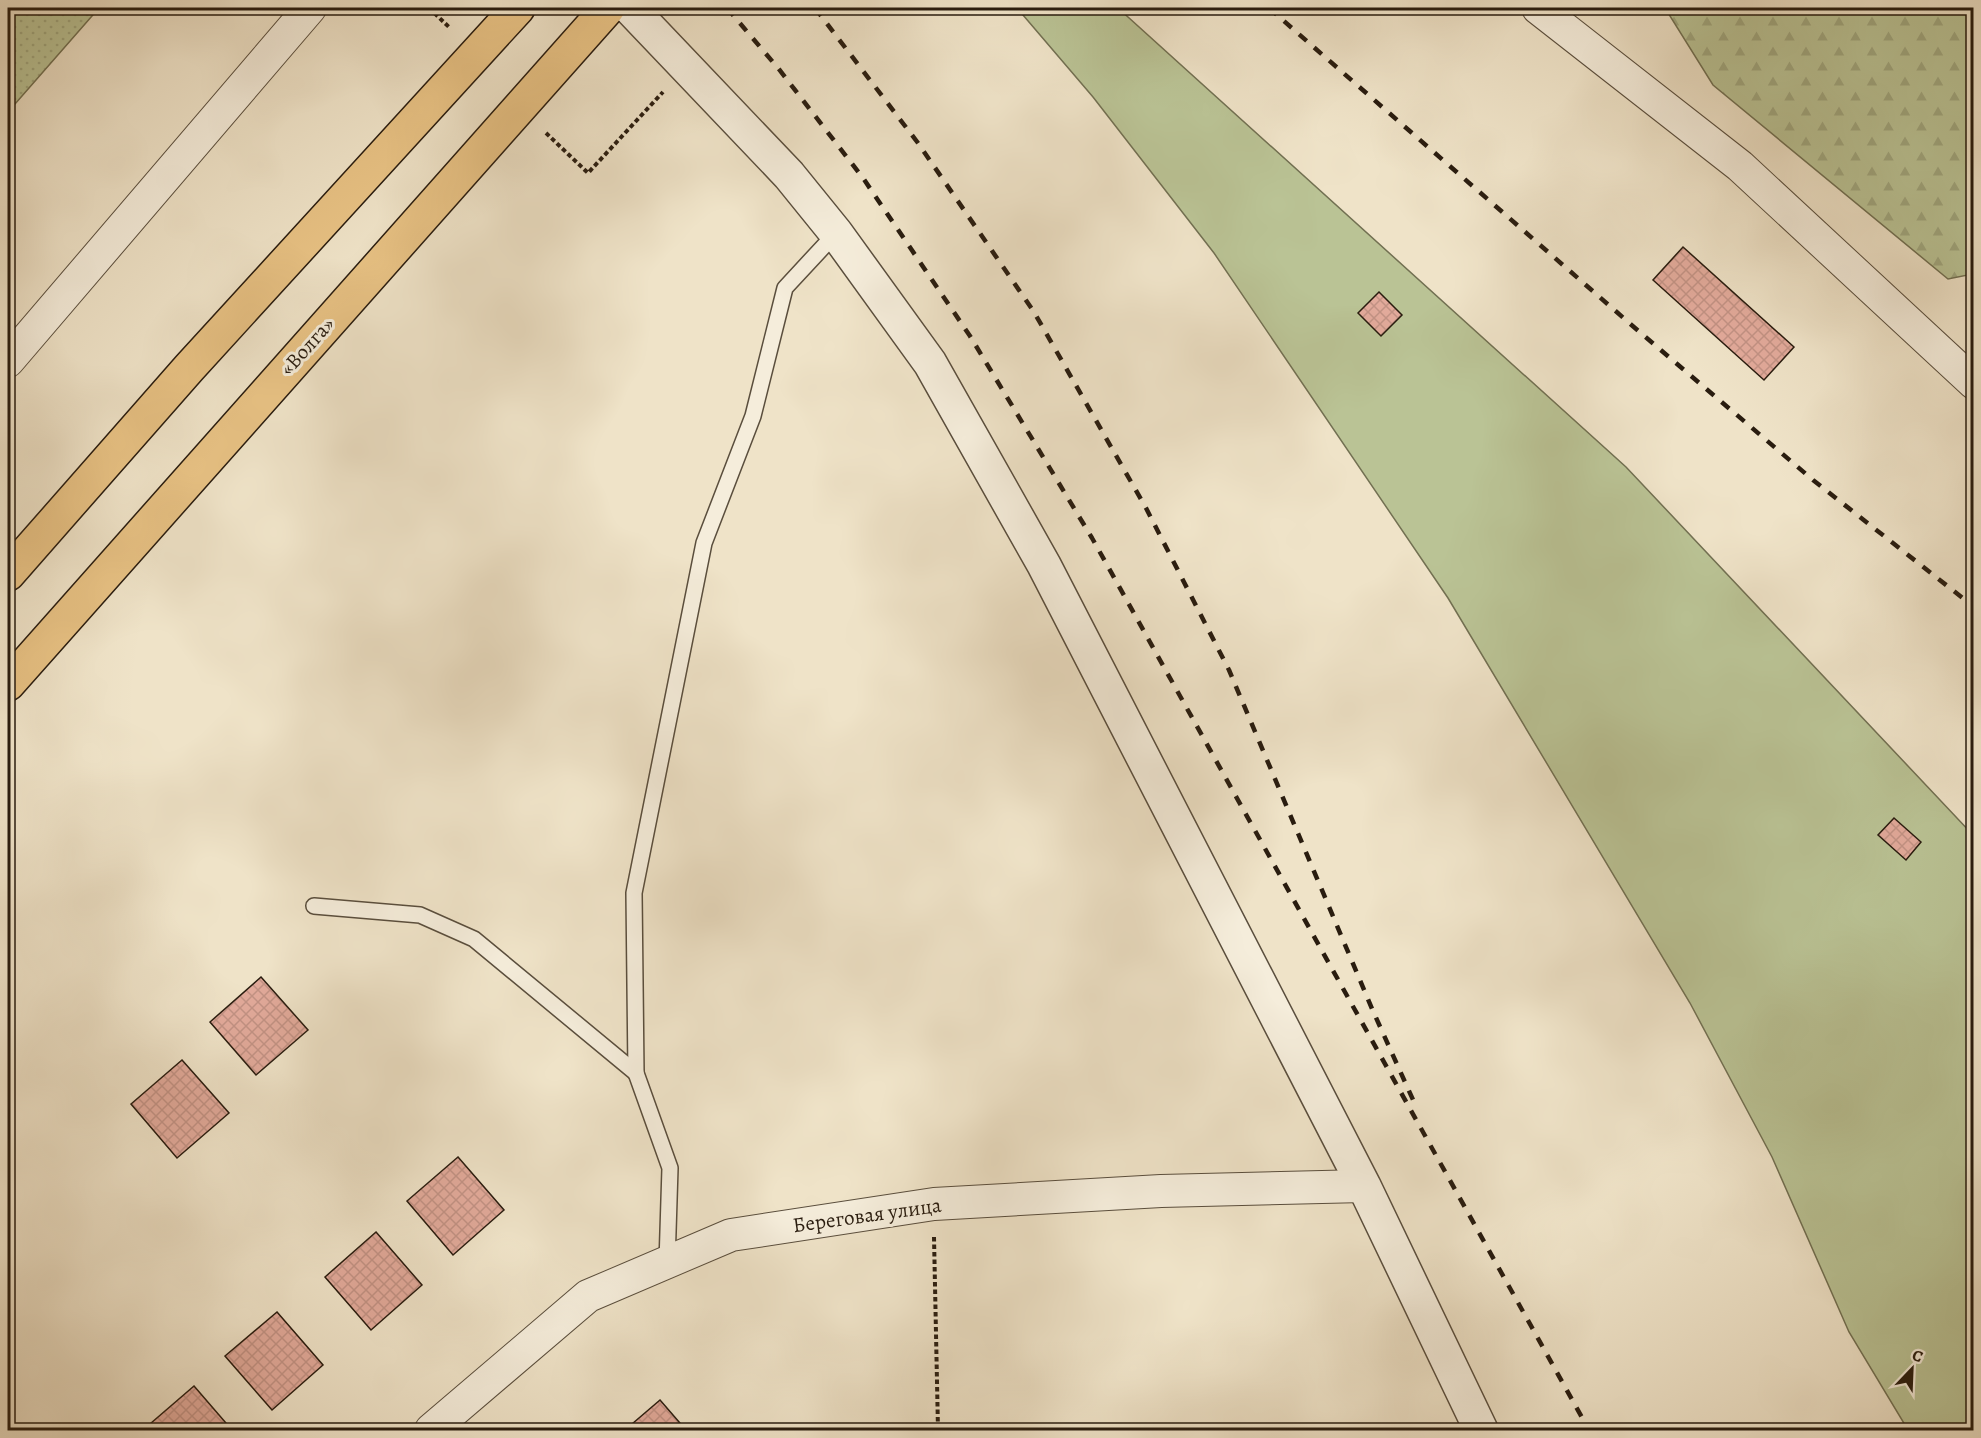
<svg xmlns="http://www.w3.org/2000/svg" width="1981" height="1438" font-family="Alegreya,serif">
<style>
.green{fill:#bac395;stroke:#727052;stroke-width:1.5}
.forest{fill:url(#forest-firs);stroke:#727052;stroke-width:1.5}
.garden{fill:url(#garden-dots);stroke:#727052;stroke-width:1.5}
.building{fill:url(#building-cross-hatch);stroke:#291c0f;stroke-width:1.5}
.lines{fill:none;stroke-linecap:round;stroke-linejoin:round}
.service-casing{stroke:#5a4e3d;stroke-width:18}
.minor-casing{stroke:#5a4e3d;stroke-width:34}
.tertiary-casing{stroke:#5a4e3d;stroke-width:36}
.trunk-casing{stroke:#291c0f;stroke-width:36}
.path{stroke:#291c0f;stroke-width:4;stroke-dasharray:4.5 3;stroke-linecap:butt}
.service{stroke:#f5eddb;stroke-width:15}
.minor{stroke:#f5eddb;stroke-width:32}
.tertiary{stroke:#f5eddb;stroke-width:33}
.trunk{stroke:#e8c284;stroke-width:33}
.rail{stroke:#291c0f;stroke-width:4.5;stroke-dasharray:10 10;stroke-linecap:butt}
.labels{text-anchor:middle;stroke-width:6;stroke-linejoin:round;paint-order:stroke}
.street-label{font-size:21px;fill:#291c0f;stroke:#f5eddb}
</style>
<defs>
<pattern id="forest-firs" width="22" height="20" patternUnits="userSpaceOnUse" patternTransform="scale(1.5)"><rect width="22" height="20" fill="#bac395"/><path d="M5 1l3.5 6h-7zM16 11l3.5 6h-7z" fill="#a0a77f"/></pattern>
<pattern id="garden-dots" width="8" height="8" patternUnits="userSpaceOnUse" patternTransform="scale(1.5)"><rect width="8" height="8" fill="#bac395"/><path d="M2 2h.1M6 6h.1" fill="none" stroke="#a0a77f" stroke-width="1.8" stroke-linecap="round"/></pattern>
<pattern id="building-cross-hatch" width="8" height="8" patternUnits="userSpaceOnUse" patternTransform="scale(1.5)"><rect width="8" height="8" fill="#e2aa9b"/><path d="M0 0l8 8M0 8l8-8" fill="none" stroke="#c29284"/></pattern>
</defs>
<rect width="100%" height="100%" fill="#efe3c8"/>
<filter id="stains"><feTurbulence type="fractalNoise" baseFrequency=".00333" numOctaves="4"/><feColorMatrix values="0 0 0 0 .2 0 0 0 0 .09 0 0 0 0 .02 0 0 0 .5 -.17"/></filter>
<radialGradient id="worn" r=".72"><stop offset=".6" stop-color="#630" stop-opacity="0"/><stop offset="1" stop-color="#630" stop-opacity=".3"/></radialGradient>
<!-- green -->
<path class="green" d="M1017,8H1118L1626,467L1973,835V1430H1908L1849,1332L1772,1157L1690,1003L1448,598L1214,253L1093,97Z"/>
<!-- forest -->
<path class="forest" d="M1665,8H1973V274L1948,279L1713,85Z"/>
<!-- garden -->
<path class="garden" d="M8,8H99L8,112Z"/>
<!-- building -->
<g class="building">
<path d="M1683,247L1794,347L1764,380L1653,280Z"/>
<path d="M1379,292L1402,315L1381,336L1358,313Z"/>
<path d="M1894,818L1921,842L1906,860L1878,835Z"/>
<path d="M261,977L308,1030L256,1075L210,1022Z"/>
<path d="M182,1060L229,1113L177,1158L131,1104Z"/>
<path d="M458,1157L504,1210L453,1255L407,1201Z"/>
<path d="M376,1232L422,1285L371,1330L325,1277Z"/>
<path d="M277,1312L323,1365L272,1410L225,1356Z"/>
<path d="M194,1386L232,1430H143Z"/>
<path d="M660,1400L686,1430H625Z"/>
</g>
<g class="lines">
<!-- service casing -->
<g class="service-casing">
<g id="service">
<path d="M314,906L420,915L474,939L636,1073"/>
<path d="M667,1263L670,1168L636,1073L634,893L704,543L753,416L785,288L836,233"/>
</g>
</g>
<!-- minor casing -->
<g class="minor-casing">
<g id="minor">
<path d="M1538,8L1740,166L1974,383"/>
<path d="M8,361L310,8"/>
<path d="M431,1430L588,1296L731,1235L934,1204L1161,1191L1364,1186"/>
</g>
</g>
<!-- tertiary casing -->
<g class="tertiary-casing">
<path id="tertiary" d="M630,8L789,175L836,233L930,363L1044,565L1364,1186L1481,1430"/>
</g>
<!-- trunk casing -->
<g class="trunk-casing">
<g id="trunk">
<path d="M8,574L189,368L518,8"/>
<path d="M8,684L608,8"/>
</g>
</g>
<!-- path -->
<g class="path">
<path d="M429,8L450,28"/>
<path d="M546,133L588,173L663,92"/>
<path d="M934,1237L938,1430"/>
</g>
<!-- service -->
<use href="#service" class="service"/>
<!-- minor -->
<use href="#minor" class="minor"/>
<!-- tertiary -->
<use href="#tertiary" class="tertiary"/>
<!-- trunk -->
<use href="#trunk" class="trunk"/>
<!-- rail -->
<g class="rail">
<path d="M727,8L778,68L863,178L970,336L1092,538L1589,1430"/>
<path d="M815,8L918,143L1034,312L1146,508L1229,670L1373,1011L1414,1102"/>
<path d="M1269,8L1635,328L1813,480L1974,607"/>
</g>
</g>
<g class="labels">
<!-- street labels -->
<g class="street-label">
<text transform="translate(307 346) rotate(-48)" y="7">«Волга»</text>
<text transform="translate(867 1215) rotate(-8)" y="7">Береговая улица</text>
</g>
</g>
<!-- margin -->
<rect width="1981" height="1438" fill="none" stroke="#efe3c8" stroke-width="30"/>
<rect x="9" y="9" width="1963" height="1420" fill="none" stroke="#291c0f" stroke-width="3"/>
<rect x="15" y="15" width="1951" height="1408" fill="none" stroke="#291c0f" stroke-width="1.5"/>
<!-- north arrow -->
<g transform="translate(1912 1369) rotate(23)" stroke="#f5eddb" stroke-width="4.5" paint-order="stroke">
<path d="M0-4.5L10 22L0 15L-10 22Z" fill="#291c0f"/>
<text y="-9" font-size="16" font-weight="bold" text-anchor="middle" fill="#291c0f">С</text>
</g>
<rect width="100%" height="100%" filter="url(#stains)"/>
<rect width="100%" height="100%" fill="url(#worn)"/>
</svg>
